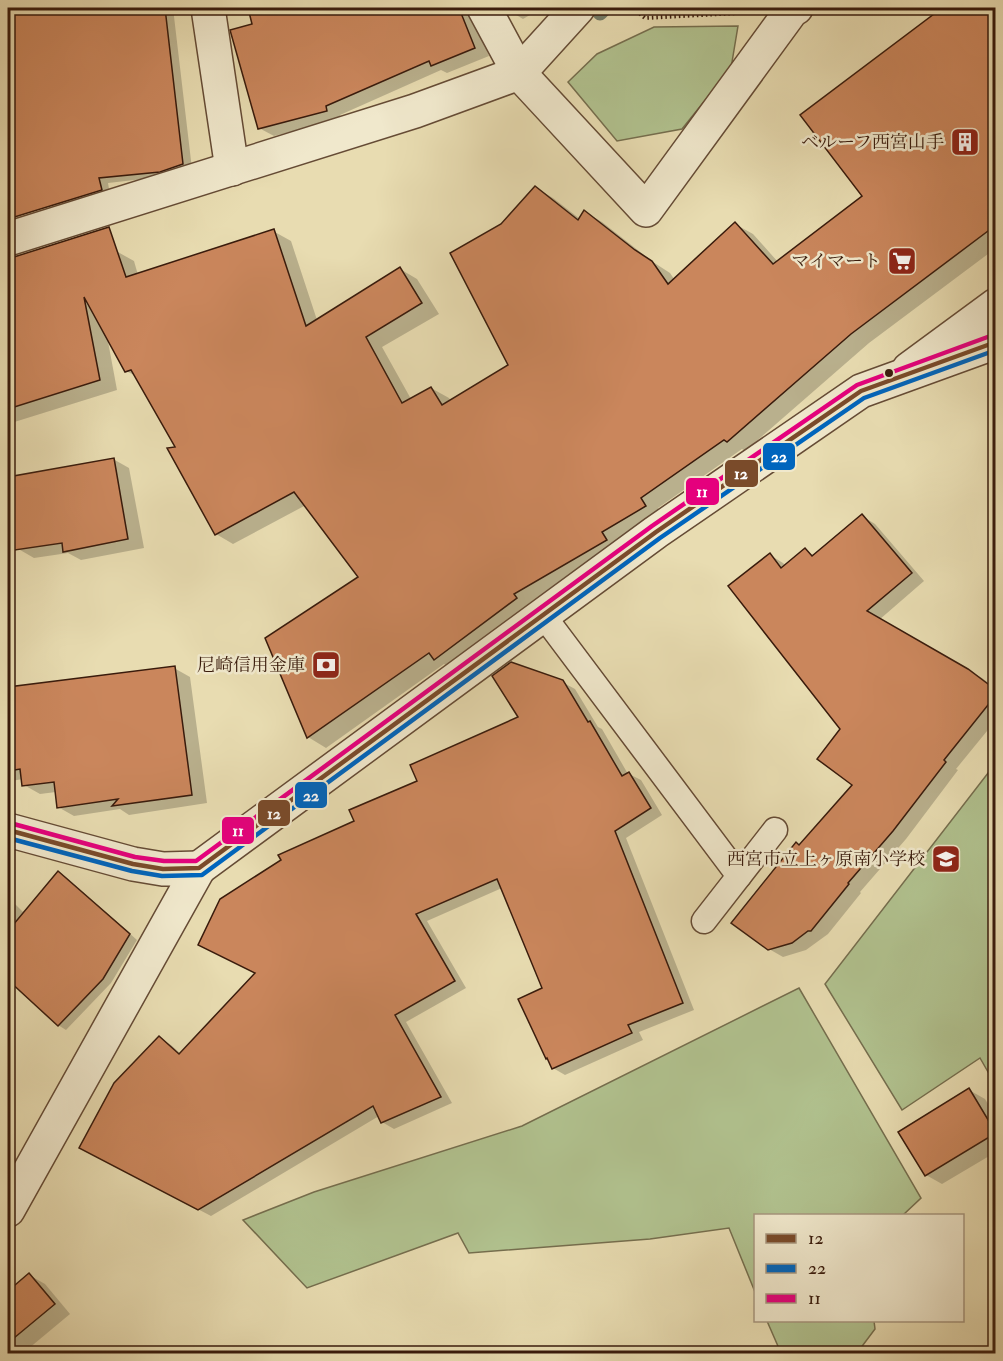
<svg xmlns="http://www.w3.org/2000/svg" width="1003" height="1361" font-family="'IM FELL Double Pica','Noto Serif JP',serif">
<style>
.green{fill:#b1c28f;stroke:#756e4e;stroke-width:1.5}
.shadow{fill:#0003}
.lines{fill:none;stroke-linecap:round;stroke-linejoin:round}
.stream{stroke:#727c69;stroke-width:15}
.building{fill:#ca865c;stroke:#391b0c;stroke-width:1.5}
.service-casing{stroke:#654b35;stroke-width:27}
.minor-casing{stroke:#654b35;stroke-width:36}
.tertiary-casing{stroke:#654b35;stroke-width:36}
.path{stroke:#391b0c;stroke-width:4;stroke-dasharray:1.5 3;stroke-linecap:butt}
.service{stroke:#f0e8cc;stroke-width:24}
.minor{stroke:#f0e8cc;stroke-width:33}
.tertiary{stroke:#f0e8cc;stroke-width:33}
.bus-1-casing{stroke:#f0e8cc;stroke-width:9}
.bus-2-casing{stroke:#f0e8cc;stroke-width:9}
.bus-3-casing{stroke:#f0e8cc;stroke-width:9}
.bus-1{stroke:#7a4b2a;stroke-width:4.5}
.bus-2{stroke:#0065bd;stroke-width:4.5}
.bus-3{stroke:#e5007d;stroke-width:4.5}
.bus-dot{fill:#391b0c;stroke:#f0e8cc;stroke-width:2}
.labels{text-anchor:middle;stroke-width:5;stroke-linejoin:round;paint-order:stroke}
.poi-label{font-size:18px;fill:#391b0c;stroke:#f0e8cc;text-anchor:end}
.line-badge{stroke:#f0e8cc;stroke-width:2}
.badge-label{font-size:16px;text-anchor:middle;font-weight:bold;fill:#fff}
</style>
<rect width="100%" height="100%" fill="#e8dcb1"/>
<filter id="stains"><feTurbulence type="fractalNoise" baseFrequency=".00333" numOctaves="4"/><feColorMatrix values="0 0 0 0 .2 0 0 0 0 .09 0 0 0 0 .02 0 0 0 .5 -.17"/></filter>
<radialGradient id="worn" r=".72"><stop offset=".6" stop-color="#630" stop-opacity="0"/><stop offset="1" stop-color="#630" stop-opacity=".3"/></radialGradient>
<!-- green -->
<g class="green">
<path d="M738,26L731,68L682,129L617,141L568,82L597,54L654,27Z"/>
<path d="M995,764V1084L980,1058L902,1110L825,984Z"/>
<path d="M799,988L921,1198L903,1215L756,1216L755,1292L729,1228L650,1239L469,1253L458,1233L307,1288L243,1220L314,1192L522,1126Z"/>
<path d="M767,1321H874L875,1329L857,1353H781Z"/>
</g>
<!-- shadow -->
<g class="shadow">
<path d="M8,8H173L192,169L170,176L108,183L110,195L8,215Z"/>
<path d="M250,8H482L489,39L484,42L489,56L447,73L441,70L340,115L341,119L274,136L259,128L254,25Z"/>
<path d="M507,8H542L523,19L508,10Z"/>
<path d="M944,8H996V248L869,343L745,451L742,449L658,508L662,516L452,669L444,664L326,748L308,737L267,638L360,578L306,505L233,544L216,534L177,448L136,376L126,371L107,336L117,390L8,424V286L116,251L134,261L138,275L273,231L291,241L317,320L400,269L417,279L439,314L382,347L411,399L431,388L449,398L451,402L510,365L502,225L536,188L553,198L580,219L585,212L602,222L653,262L670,273L674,279L735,224L753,234L778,262L864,196L802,115Z"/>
<path d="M113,459L129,468L144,548L81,560L68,553L34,558L8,543V478Z"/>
<path d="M862,516L875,524L924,581L879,620L982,678L996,689V720L956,769L958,770L906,839L860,892L861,893L828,934L806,950L783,957L769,949L854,785L842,729L770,555L783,563L786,566L805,550L815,556Z"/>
<path d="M174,668L190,677L207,803L129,815L120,809L74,816L58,807L56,792L40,794L24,785L23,779L11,781L8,779V689Z"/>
<path d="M562,682L575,689L598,727L602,729L628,774H629L641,780L662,815L626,838L694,1010L639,1032L643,1040L565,1075L553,1068L544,989L502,888L427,921L466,988L406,1022L452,1103L394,1129L382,1122L379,1116L211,1216L93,1154L160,1038L171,1045L181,1054L257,973L356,822L520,717Z"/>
<path d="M58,872L66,877L137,940L111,983L66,1030L58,1025L8,978V897L24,913Z"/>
<path d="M969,1090L985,1099L996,1117V1152L942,1184L926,1175Z"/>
<path d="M29,1275L45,1284L70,1314L22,1354H13L8,1351V1293Z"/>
</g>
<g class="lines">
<!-- stream -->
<path class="stream" d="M600,13L605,8"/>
</g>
<!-- building -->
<g class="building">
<path d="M8,8H67L68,13L108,8H165L183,164L160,172L99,178L102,190L8,219Z"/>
<path d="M248,8H459L475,48L431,66L429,61L326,106L327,111L258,129L230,30L252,24Z"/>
<path d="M942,8H996V225L851,334L727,442L724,440L641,498L646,506L602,532L607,540L514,594L517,598L434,660L429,653L307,738L265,638L358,577L294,492L215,535L167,448L175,447L131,370L125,372L84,297L100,380L8,409V257H14L109,227L126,277L274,229L306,326L400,267L422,303L366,337L402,403L431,387L442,405L508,365L450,253L501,224L535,186L578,220L584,210L635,250L652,261L668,284L735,222L773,264L862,196L800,115Z"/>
<path d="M114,458L128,539L63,552L62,543L8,551V477Z"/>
<path d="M862,514L912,573L867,611L968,669L996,690V695L944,760L946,762L893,831L848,883L849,884L811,931H808L792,943L768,950L731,923L796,842L799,845L852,785L817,759L840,729L728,586L770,553L781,568L805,548L812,556Z"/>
<path d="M511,662L563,680L588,722L590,721L622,776L629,772L651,808L615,831L683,1003L628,1025L632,1033L552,1069L547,1058L546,1059L518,999L542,988L497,879L416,914L455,981L395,1015L441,1097L381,1123L373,1106L198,1210L79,1148L114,1083L159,1036L179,1054L255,973L198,945L220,899L281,860L278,855L354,821L349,810L417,781L410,765L518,717L492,676Z"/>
<path d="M175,666L192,795L112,806L118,799L57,808L54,782L22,786L20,769L8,771V687Z"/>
<path d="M58,871L130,934L103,979L58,1026L8,980V931Z"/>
<path d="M969,1088L996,1133L925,1176L898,1132Z"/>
<path d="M29,1273L55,1304L8,1343V1291Z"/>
</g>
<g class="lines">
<!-- service casing -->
<g class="service-casing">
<g id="service">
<path d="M543,615L739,876"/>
<path d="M704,921L775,830"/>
</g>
</g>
<!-- minor casing -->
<g class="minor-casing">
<g id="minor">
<path d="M208,8L232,169"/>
<path d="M484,8L519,73L646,210L792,10L796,8"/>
<path d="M8,239L415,111L519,73L578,8"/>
<path d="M909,369L996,305"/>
<path d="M8,830L133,864L163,869L199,868L8,1210"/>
</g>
</g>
<!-- tertiary casing -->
<g class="tertiary-casing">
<path id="tertiary" d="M199,868L656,532L861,391L996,342"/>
</g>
<!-- path -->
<path class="path" d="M633,8L645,18L738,13"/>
<!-- service -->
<use href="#service" class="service"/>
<!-- minor -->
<use href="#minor" class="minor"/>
<!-- tertiary -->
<use href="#tertiary" class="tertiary"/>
<!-- bus-1 casing -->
<g class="bus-1-casing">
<path id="bus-1" d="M8,830L133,864L163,869L199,868L656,532L861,391L996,342"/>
</g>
<!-- bus-2 casing -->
<g class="bus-2-casing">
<path id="bus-2" d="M8,838L132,871L162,876L202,875L660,538L864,398L996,350"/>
</g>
<!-- bus-3 casing -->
<g class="bus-3-casing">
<path id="bus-3" d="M10,823L135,857L164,861H196L652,526L857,385L993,335"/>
</g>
<!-- bus-1 -->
<use href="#bus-1" class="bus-1"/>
<!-- bus-2 -->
<use href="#bus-2" class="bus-2"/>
<!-- bus-3 -->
<use href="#bus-3" class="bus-3"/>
</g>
<!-- icons -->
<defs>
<g id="building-square" transform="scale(1.5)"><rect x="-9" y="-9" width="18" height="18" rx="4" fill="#8f2418" stroke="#f0e8cc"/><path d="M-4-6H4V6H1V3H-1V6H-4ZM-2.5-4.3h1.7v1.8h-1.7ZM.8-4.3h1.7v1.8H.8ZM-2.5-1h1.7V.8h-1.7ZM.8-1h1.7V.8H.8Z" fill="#fff"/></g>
<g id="supermarket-square" transform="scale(1.5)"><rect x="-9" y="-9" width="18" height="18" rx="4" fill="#8f2418" stroke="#f0e8cc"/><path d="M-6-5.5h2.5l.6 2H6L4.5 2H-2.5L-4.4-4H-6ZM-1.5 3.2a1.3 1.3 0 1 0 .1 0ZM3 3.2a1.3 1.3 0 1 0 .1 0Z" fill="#fff"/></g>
<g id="bank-square" transform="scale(1.5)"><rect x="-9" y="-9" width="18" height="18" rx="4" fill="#8f2418" stroke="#f0e8cc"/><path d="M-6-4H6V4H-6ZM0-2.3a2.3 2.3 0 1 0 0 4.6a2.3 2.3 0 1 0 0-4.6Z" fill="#fff"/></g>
<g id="school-square" transform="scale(1.5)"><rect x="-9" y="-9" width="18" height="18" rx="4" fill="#8f2418" stroke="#f0e8cc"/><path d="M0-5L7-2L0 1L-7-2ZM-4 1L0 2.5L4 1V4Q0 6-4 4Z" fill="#fff"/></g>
</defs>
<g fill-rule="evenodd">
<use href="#building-square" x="965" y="142"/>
<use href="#supermarket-square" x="902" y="261"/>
<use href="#bank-square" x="326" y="665"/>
<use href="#school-square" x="946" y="859"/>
</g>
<!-- markers -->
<circle class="bus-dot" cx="889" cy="373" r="5"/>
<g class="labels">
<!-- poi labels -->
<g class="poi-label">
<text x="944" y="148">ベルーフ西宮山手</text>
<text x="881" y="267">マイマート</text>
<text x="305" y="671">尼崎信用金庫</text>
<text x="925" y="865">西宮市立上ヶ原南小学校</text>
</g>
</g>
<g class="line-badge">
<rect x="762" y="442" width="34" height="29" rx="6" fill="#0065bd"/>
<rect x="724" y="459" width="35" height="29" rx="6" fill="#7a4b2a"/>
<rect x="685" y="477" width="35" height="29" rx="6" fill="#e5007d"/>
<rect x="294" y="781" width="34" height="28" rx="6" fill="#0065bd"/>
<rect x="257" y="799" width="34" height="28" rx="6" fill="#7a4b2a"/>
<rect x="221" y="816" width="34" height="29" rx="6" fill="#e5007d"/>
</g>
<g class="badge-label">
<text x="779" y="462">22</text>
<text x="741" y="479">12</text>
<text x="702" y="497">11</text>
<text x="311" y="801">22</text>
<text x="274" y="819">12</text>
<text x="238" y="836">11</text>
</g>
<!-- margin -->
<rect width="1003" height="1361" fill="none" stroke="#e8dcb1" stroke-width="30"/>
<rect x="9" y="9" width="985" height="1343" fill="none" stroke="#391b0c" stroke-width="3"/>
<rect x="15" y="15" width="973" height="1331" fill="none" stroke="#391b0c" stroke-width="1.5"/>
<!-- legend -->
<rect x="754" y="1214" width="210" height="108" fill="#f0e8cc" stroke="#a7967f" stroke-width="1.5"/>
<rect x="766" y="1234" width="30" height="9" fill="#7a4b2a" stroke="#a7967f" stroke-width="1.5"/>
<text x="808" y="1244" font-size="18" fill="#391b0c">12</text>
<rect x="766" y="1264" width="30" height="9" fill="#0065bd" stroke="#a7967f" stroke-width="1.5"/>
<text x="808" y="1274" font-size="18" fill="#391b0c">22</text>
<rect x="766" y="1294" width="30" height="9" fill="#e5007d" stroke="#a7967f" stroke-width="1.5"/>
<text x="808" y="1304" font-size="18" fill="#391b0c">11</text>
<rect width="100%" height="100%" filter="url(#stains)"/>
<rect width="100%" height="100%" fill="url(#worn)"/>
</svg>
